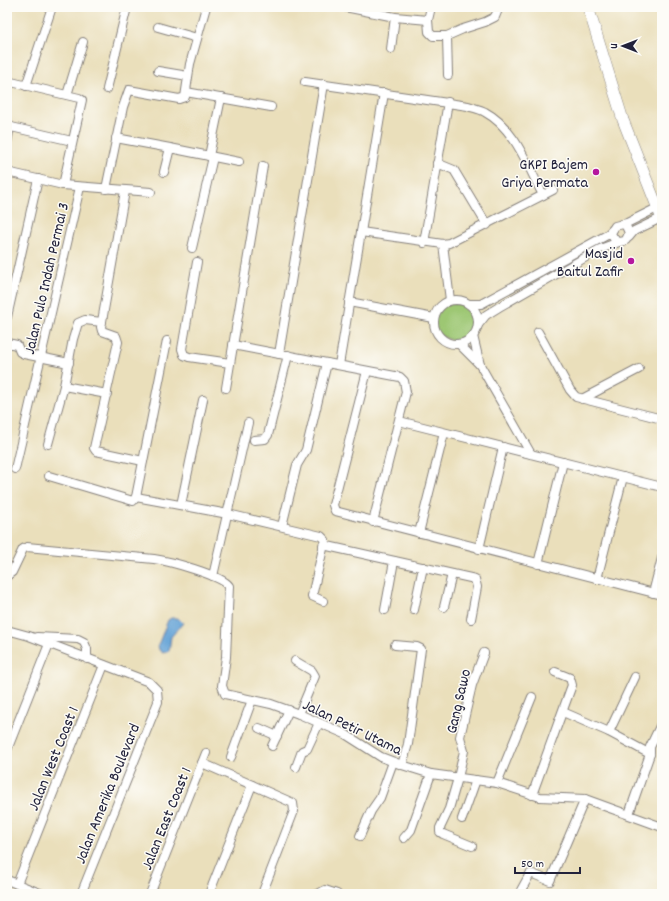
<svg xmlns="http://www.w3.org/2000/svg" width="669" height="901" font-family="Dekko,sans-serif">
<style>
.green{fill:#9dc773;stroke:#607457}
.water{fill:#64a2d6;stroke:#436288}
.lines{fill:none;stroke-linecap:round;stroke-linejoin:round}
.street-casing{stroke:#86807b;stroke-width:10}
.secondary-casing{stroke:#86807b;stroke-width:12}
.street{stroke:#fff;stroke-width:8}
.secondary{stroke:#fff;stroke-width:11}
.poi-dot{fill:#b5179e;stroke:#fdfcf7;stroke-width:1.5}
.labels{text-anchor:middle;stroke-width:3;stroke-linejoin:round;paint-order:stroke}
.poi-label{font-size:16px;fill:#22223b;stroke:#fdfcf7;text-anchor:end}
.street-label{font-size:16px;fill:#22223b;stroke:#fdfcf7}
</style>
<rect width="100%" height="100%" fill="#fdfcf7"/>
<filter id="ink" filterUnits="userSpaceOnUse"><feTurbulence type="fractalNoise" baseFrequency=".025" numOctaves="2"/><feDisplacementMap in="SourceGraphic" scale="8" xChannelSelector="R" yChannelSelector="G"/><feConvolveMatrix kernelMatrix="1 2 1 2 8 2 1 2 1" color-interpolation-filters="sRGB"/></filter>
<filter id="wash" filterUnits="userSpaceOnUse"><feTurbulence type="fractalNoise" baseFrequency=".012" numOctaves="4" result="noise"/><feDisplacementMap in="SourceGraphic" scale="16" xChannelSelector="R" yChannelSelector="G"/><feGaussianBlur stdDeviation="0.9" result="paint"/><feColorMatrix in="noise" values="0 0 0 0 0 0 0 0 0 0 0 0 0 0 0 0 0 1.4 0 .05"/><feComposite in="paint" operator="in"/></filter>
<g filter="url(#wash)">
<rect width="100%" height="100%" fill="#eadfbb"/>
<!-- green -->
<path class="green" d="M443,304H461L472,316L469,334L453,341L436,334L433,319Z"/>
<!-- water -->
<path class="water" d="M171,618H178L183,623L171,637L169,651L163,653L159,650L158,645L168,620Z"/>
</g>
<g filter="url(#ink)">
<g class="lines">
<!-- street casing -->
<g class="street-casing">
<g id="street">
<path d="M345,7L395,17L428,20"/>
<path d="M431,7L428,20L429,32L433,36H447L463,29L485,22L495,17L499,7"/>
<path d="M158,27L197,38"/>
<path d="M447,36L448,75"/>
<path d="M391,49L395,17"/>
<path d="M158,71L188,76"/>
<path d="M7,81L79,98L82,100L63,185"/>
<path d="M305,82L468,106C473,108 480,109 485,112C515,128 528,167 543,195"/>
<path d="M26,86L52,7"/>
<path d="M107,89L127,7"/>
<path d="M186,92L271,107"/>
<path d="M67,95L83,42"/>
<path d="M7,126L72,141"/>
<path d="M116,138L170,148"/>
<path d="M7,142L10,126"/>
<path d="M209,156L221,98"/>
<path d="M437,163L454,170L487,225"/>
<path d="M7,172L63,185L151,192"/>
<path d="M164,172L170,148L239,162"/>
<path d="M106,189L123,107L129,90L179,99L185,97L190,64L206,7"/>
<path d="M125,191L101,327L102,331L116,336L118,342L94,448L96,451L143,461"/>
<path d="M622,224L626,226L629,233L626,240C619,244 614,241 611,233L615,226L627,223L657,208"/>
<path d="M361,232L443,244"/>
<path d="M629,237L634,231L661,218"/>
<path d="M424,243L448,102"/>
<path d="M192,248L213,157"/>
<path d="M197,262L182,349L184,355L189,357L230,363"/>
<circle cx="456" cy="322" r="22"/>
<path d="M450,300L443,244L449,243L553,190"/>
<path d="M349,302L434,318"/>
<path d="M469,304H481L587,246L607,235L613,229"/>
<path d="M7,317L38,179"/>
<path d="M478,325L486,315L499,307L600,249L619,242"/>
<path d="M538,332L570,390L576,397L662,419"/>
<path d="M473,336L480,365L531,454"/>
<path d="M7,343L17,345L20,352L24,354L69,363"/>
<path d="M459,344L480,365"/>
<path d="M233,345L400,377L404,381L406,392L373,522"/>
<path d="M279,354L324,84"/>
<path d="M339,365L384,93"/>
<path d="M367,371L333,505L335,511L662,595"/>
<path d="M64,386L107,394"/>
<path d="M226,388L263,166"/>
<path d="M582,399L639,369"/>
<path d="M399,421L662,487"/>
<path d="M254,440L265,439L268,435L288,355"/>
<path d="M48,444L64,386L73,339L78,323L85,320L102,322"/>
<path d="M15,469L80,187"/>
<path d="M49,476L133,501L136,497L167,341"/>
<path d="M136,497L228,514L321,536L325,540L312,596L323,601"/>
<path d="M181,505L203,400"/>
<path d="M282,526L297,465L306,450L327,363"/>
<path d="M419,533L444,433"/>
<path d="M323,545L475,579L477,587L471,619"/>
<path d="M479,549L503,447"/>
<path d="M538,564L563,462"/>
<path d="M7,576L12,572L23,549L27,547L154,559C169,561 221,575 229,586L226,657L222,686L225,694L271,704L299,714L345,734L381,757L402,765L431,774L497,783L540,797L585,799L662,827"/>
<path d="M213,576L248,423"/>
<path d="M597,579L623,477"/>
<path d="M653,593L662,558"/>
<path d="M444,607L452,574"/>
<path d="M385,610L394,561"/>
<path d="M414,610L423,567"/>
<path d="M7,630L29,636L149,682L157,690L158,702L81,894"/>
<path d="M37,637L78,639L84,642L87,649V659"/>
<path d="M395,645L417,647L421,649L408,744L402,765"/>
<path d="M295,661L312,671L315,676L299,714"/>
<path d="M563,712L609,732L650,754"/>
<path d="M259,728L277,736"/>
<path d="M609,732L635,677"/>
<path d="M272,746L289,710"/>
<path d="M7,750L49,644"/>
<path d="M231,757L252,700"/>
<path d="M202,763L293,803L294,811L262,894"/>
<path d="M296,767L302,751L307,749L319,723"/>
<path d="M497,783L532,697"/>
<path d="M532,795L572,685L570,678L555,672"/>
<path d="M629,814L650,754V747L662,722"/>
<path d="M462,819L476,780"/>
<path d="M360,836L371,811L380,798L393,762"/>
<path d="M404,838L411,830L431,774"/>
<path d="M472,846L443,834L440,832V828L449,809L458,778L464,751L460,737L472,685L484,653"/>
<path d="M7,880L42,894"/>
<path d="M17,884L104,665"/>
<path d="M150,894L206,753"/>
<path d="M209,894L252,785"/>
<path d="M318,894L325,890L337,894"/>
<path d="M519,894L530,874H533L550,881L585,799"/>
</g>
</g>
<!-- secondary casing -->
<g class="secondary-casing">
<path id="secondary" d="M588,7L623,120L662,219"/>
</g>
<!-- street -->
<use href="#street" class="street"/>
<!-- secondary -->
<use href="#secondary" class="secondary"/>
</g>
</g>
<!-- markers -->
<g class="poi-dot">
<circle cx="596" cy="172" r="4"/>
<circle cx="631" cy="261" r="4"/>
</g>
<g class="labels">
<!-- poi labels -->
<g class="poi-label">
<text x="588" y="169">GKPI Bajem<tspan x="588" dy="18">Griya Permata</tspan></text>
<text x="623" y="258">Masjid<tspan x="623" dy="18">Baitul Zafir</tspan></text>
</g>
<!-- street labels -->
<g class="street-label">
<text transform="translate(45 278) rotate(-77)" y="6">Jalan Pulo Indah Permai 3</text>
<text transform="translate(457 701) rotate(-77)" y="6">Gang Sawo</text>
<text transform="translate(353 726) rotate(26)" y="6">Jalan Petir Utama</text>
<text transform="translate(52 758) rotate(-68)" y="6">Jalan West Coast 1</text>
<text transform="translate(106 793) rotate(-68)" y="6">Jalan Amerika Boulevard</text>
<text transform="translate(165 818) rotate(-68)" y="6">Jalan East Coast 1</text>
</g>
</g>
<!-- margin -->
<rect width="669" height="901" fill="none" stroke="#fdfcf7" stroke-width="24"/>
<!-- north arrow -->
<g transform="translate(623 46) rotate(270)" stroke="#fdfcf7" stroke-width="3" paint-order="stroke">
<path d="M0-3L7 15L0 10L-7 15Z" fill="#22223b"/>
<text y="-6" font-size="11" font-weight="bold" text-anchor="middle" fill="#22223b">U</text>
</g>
<!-- scale -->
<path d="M515 867v6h65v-6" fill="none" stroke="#22223b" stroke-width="2"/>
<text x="521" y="867" font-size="12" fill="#22223b" stroke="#fdfcf7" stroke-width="3" paint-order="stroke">50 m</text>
</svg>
